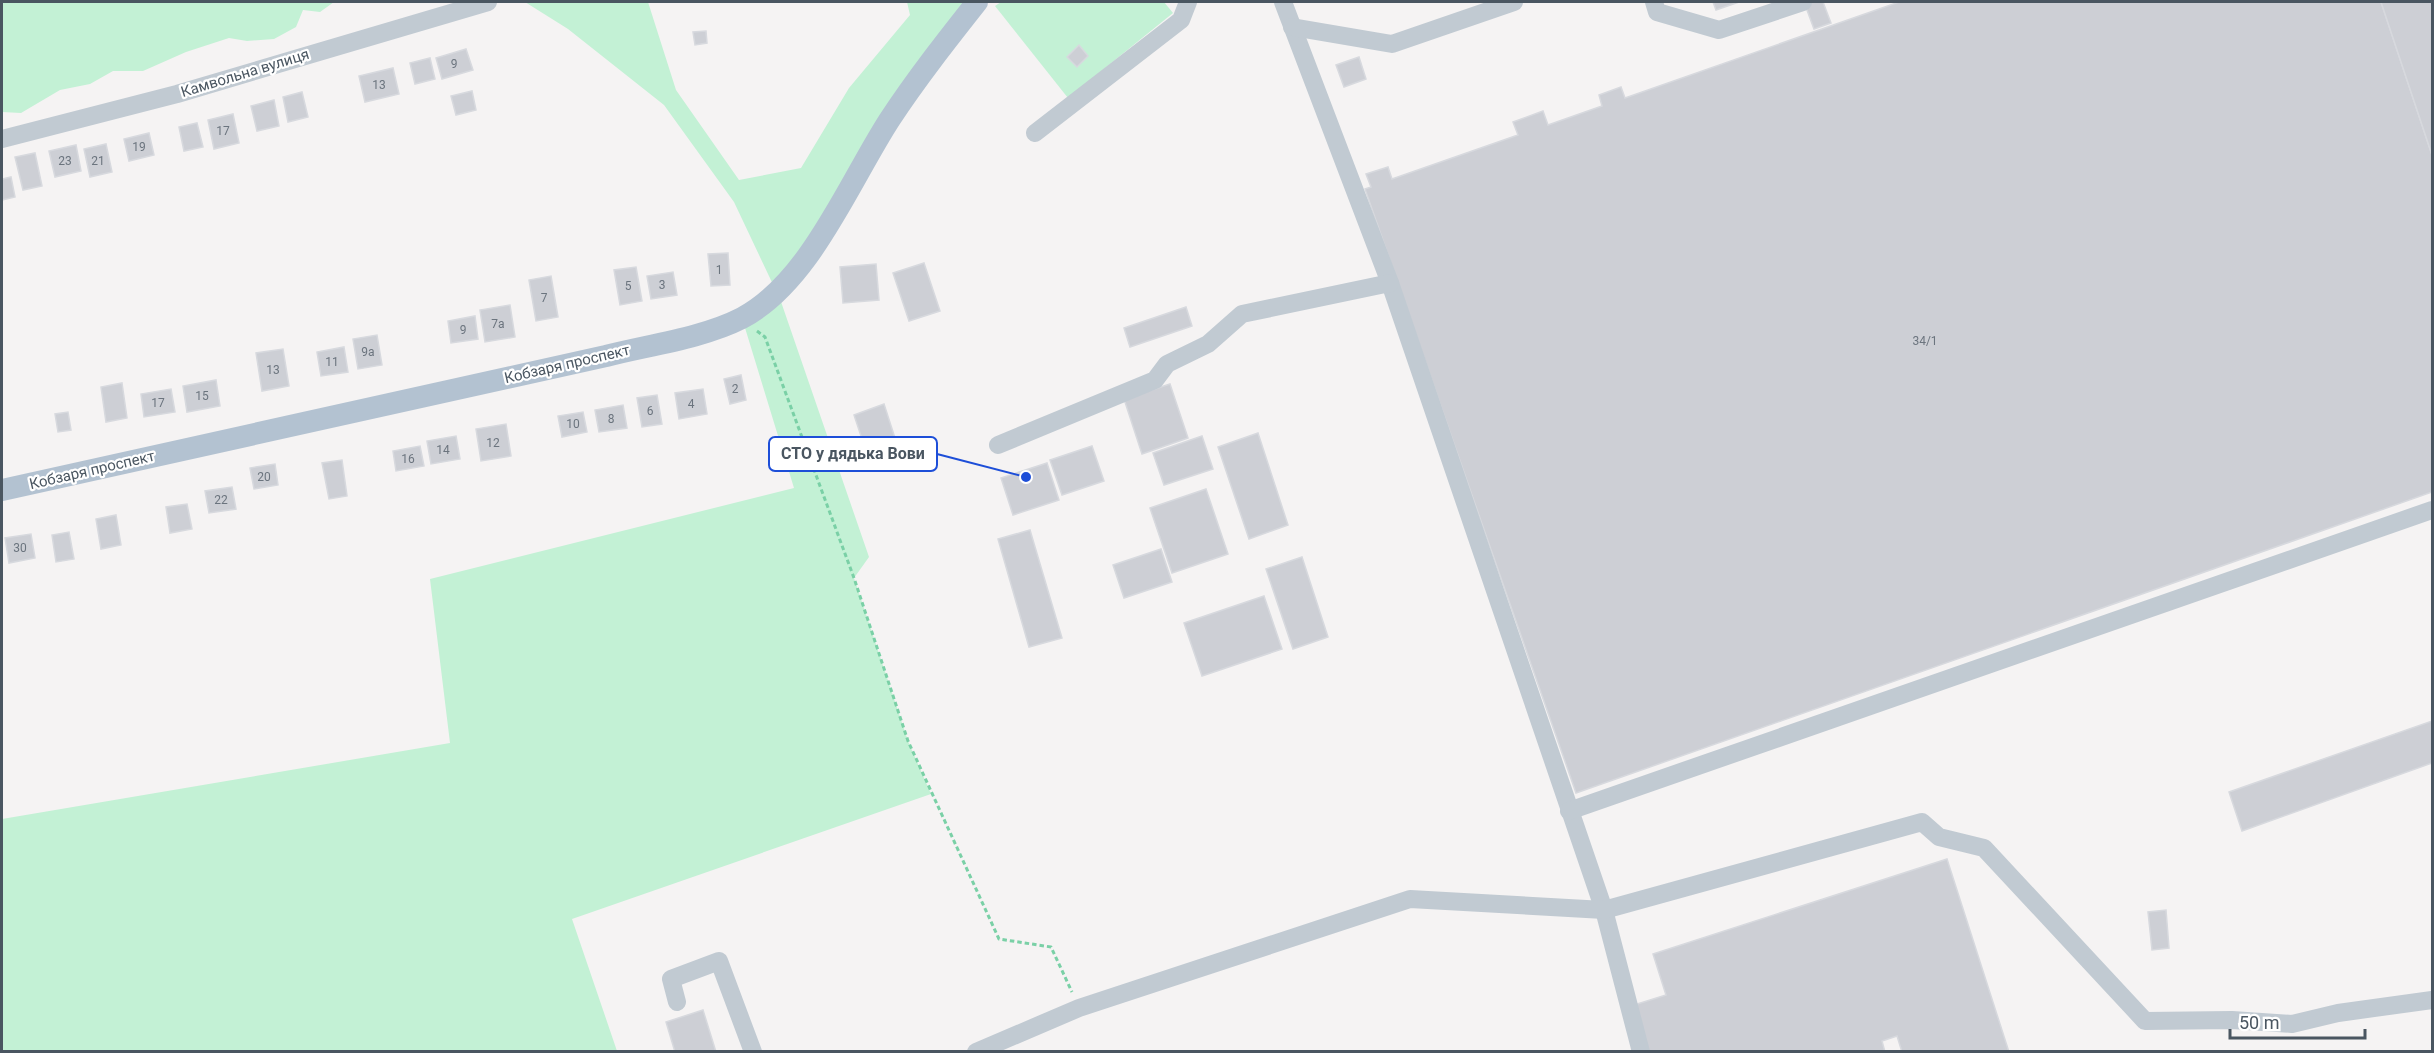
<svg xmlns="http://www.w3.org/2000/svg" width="2434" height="1053" font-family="Roboto,sans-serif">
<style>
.green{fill:#c3f1d5}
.building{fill:#cdcfd5;stroke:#d7d9de;stroke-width:1.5}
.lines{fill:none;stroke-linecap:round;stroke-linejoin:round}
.path{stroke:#7ad0a6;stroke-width:3;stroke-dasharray:4.5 3;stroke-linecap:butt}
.minor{stroke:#c1cad2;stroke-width:18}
.major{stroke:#b3c2d1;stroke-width:22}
.labels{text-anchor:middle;stroke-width:4.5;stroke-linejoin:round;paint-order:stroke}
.number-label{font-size:12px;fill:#6b747e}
.street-label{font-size:15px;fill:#4a5661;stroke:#fff}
.leader{fill:none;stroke:#1d4ed8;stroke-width:2}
.callout-dot{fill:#1d4ed8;stroke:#fff;stroke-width:2}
.callout{fill:#fff;stroke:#1d4ed8;stroke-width:2}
.callout-label{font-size:16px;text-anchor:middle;font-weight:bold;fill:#4a5661}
</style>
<rect width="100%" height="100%" fill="#f5f3f3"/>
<!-- green -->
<g class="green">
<path d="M2,2H346H334L320,12L303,10L296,27L274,39L247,41L229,38L186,52L143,71H113L90,84L60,90L21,113L2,112Z"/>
<path d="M525,2H648L676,90L739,180L801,168L849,88L910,15L907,2H977L778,293L869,557L854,578L908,741L931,794L572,919L617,1051L2,1052V819L450,743L430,579L794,488L742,318L777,293L734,202L664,105L568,29Z"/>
<path d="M1001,2H1164L1173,13L1068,98L995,6Z"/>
</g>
<!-- building -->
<g class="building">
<path d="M1713,2H1739L1716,10Z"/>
<path d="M1804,2H1823L1831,23L1814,29Z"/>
<path d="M1899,2H2381L2432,155V492L1576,793L1365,189L1371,187L1366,174L1388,167L1392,179L1518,135L1513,122L1543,111L1548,125L1602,106L1599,95L1621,87L1625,98Z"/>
<path d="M2381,2H2432V155Z"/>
<path d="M706,31L707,43L695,45L693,32Z"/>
<path d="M1079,45L1088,56L1077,67L1067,57Z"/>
<path d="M466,49L473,70L442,79L436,58Z"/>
<path d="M1359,57L1366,79L1344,87L1336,65Z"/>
<path d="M430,58L435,79L415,84L410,63Z"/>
<path d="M393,68L399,94L365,102L359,76Z"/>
<path d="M472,91L476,110L456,115L451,96Z"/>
<path d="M302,92L308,117L288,122L283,97Z"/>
<path d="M274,100L279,126L257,131L251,106Z"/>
<path d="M233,114L239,143L214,149L208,120Z"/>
<path d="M197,123L203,147L184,151L179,127Z"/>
<path d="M149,133L154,155L129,161L124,139Z"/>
<path d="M106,144L112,172L90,177L84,149Z"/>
<path d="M76,145L81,171L55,177L49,151Z"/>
<path d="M35,153L42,186L23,190L15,157Z"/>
<path d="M11,177L15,197L2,200V179Z"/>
<path d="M728,253L730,285L711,286L708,254Z"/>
<path d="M924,263L940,311L909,321L893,273Z"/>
<path d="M876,264L879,300L843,303L840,267Z"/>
<path d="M636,267L642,301L620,305L614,270Z"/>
<path d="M673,272L677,295L651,299L647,276Z"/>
<path d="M551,276L558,317L536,321L529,280Z"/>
<path d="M510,305L515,337L485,342L480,310Z"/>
<path d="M1186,307L1192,326L1130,347L1124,328Z"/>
<path d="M475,316L478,339L451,343L448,321Z"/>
<path d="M377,335L382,365L358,369L353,339Z"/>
<path d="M344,347L348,372L321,376L317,352Z"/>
<path d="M283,349L289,386L262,391L256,353Z"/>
<path d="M741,375L746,400L730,404L724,379Z"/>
<path d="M216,380L220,406L187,412L183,386Z"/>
<path d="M122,383L127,418L106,422L101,387Z"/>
<path d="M1170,384L1188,438L1142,454L1124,399Z"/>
<path d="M171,389L175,412L144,417L141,394Z"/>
<path d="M703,389L707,414L679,419L675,393Z"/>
<path d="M657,395L662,424L642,427L637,398Z"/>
<path d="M884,404L895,438L865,448L854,415Z"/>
<path d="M623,405L627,428L599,432L595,410Z"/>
<path d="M68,412L71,430L58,432L55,414Z"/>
<path d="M583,412L587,432L562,437L558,416Z"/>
<path d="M506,424L511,456L481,461L476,429Z"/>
<path d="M1258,433L1288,525L1249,539L1218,447Z"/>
<path d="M456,436L460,459L431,464L427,441Z"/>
<path d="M1202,436L1213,469L1164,485L1153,453Z"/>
<path d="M420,446L424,466L396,471L393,451Z"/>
<path d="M1092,446L1104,481L1062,495L1050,460Z"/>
<path d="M342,460L347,496L329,499L322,463Z"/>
<path d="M1047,463L1059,500L1013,515L1001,478Z"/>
<path d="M275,464L278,485L254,489L250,468Z"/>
<path d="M232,487L236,509L209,513L205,491Z"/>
<path d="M1206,489L1228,554L1172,573L1150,508Z"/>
<path d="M187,504L192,529L170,533L166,507Z"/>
<path d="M116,515L121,545L101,549L96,519Z"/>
<path d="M1030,530L1062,638L1029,647L998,539Z"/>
<path d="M69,532L74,559L56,562L52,535Z"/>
<path d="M31,534L35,558L9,563L5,538Z"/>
<path d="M1161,549L1172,582L1124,598L1113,565Z"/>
<path d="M1302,557L1328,637L1293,649L1266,569Z"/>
<path d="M1264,596L1282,649L1202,676L1184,623Z"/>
<path d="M2432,721V763L2242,831L2229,792Z"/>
<path d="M1947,859L2009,1052H1902L1897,1036L1882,1041L1885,1052H1649L1634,1005L1666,995L1653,954Z"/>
<path d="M2166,910L2169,948L2152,950L2148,912Z"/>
<path d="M703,1010L716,1052H675L666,1022Z"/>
</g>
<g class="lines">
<!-- path -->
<path class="path" d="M757,331L765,337L854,578L908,741L999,939L1051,947L1072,992"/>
<!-- minor -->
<g class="minor">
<path d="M1283,2L1390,283L1604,910L1641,1052"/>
<path d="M1654,2L1657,12L1719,30L1803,2"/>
<path d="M1292,27L1392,44L1514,2"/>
<path d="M1035,133L1181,20L1188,2"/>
<path d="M2,139L177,94L488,2"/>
<path d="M998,445L1155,380L1167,364L1208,344L1242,314L1390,283"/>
<path d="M1569,811L2432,510"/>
<path d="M677,1002L671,979L719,961L753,1052"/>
<path d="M976,1052L1079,1008L1410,899L1604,910L1922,822L1939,837L1984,848L2145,1021L2232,1020L2292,1024L2338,1013L2432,1000"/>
</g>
<!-- major -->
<path class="major" d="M2,490L606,356C649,345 703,338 742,318C810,282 849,182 890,119C917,78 947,40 977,2"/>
</g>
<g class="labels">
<!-- number labels -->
<g class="number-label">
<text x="454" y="68">9</text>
<text x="379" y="89">13</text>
<text x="223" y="135">17</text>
<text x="139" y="151">19</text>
<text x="65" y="165">23</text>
<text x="98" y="165">21</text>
<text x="719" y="274">1</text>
<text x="662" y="289">3</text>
<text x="628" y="290">5</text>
<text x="544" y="302">7</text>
<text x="498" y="328">7а</text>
<text x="463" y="334">9</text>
<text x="1925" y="345">34/1</text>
<text x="368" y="356">9а</text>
<text x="332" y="366">11</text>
<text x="273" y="374">13</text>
<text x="735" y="393">2</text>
<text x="202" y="400">15</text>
<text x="158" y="407">17</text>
<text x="691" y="408">4</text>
<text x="650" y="415">6</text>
<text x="611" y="423">8</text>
<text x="573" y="428">10</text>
<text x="493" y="447">12</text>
<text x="443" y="454">14</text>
<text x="408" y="463">16</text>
<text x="264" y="481">20</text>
<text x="221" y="504">22</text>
<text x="20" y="552">30</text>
</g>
<!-- street labels -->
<g class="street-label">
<text transform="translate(245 73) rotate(-17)" y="5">Камвольна вулиця</text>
<text transform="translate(567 364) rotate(-13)" y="5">Кобзаря проспект</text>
<text transform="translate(92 470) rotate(-13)" y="5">Кобзаря проспект</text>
</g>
</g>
<!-- callouts -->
<path class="leader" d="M1026 477L937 454"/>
<circle class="callout-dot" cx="1026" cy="477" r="6"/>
<rect class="callout" x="769" y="437" width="168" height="34" rx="6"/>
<g class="callout-label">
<text x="853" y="459">СТО у дядька Вови</text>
</g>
<!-- border -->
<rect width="2434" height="1053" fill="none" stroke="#4a5661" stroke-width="6"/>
<!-- scale -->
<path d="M2230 1029v9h135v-9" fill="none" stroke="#4a5661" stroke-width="3"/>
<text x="2239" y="1029" font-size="18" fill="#4a5661" stroke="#ffffff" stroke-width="4.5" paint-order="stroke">50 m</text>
</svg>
